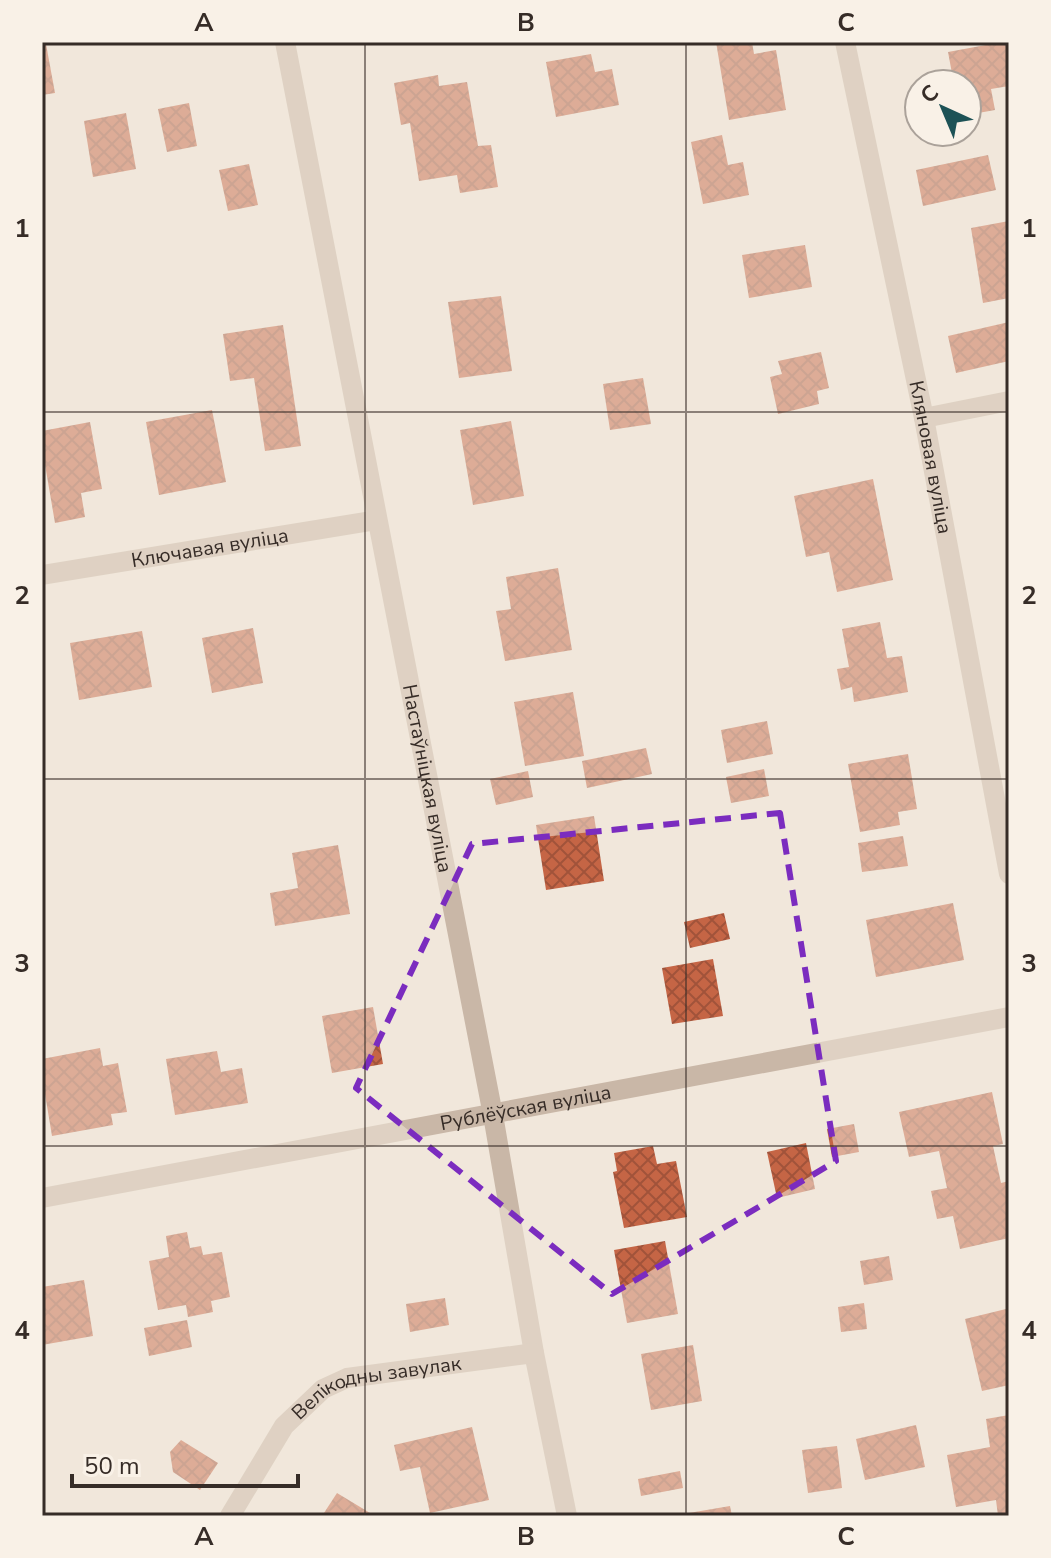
<svg xmlns="http://www.w3.org/2000/svg" width="1051" height="1558" font-family="'Nunito Sans',sans-serif">
<style>
.building{fill:url(#building-cross-hatch)}
.lines{fill:none;stroke-linecap:round;stroke-linejoin:round}
.minor{stroke:#c9b7a7;stroke-width:20}
.marked{fill:none;stroke:#7b2cbf;stroke-width:6;stroke-dasharray:16 10;stroke-linejoin:round}
.grid{fill:none;stroke:#362c27;stroke-width:2;stroke-opacity:0.55}
.labels{text-anchor:middle;stroke-width:7;stroke-linejoin:round;paint-order:stroke}
.street-label{font-size:20px;fill:#362c27;stroke:#f9f1e7}
.neatline{fill:none;stroke:#362c27;stroke-width:3}
.grid-label{font-size:26px;text-anchor:middle;font-weight:bold;fill:#362c27}
</style>
<defs>
<pattern id="building-cross-hatch" width="8" height="8" patternUnits="userSpaceOnUse" patternTransform="scale(2)"><rect width="8" height="8" fill="#c56545"/><path d="M0 0l8 8M0 8l8-8" fill="none" stroke="#a1533a"/></pattern>
</defs>
<rect width="100%" height="100%" fill="#f1e7db"/>
<!-- building -->
<g class="building">
<path d="M716,42H752L754,54L776,50L786,110L729,120Z"/>
<path d="M1002,42H1008L1009,49V86L991,89L995,110L967,115V84H954L948,52Z"/>
<path d="M46,44L55,93L42,95V45Z"/>
<path d="M591,54L595,72L612,69L619,105L556,117L546,62Z"/>
<path d="M438,75L439,86L467,82L478,146L491,145L498,187L460,193L457,175L419,181L410,123L401,125L394,83Z"/>
<path d="M189,103L197,146L167,152L158,109Z"/>
<path d="M126,113L136,169L93,177L84,121Z"/>
<path d="M722,135L728,165L743,162L749,195L703,204L691,142Z"/>
<path d="M988,155L996,190L923,206L916,170Z"/>
<path d="M249,164L258,205L228,211L219,170Z"/>
<path d="M1009,221V298L983,303L971,228Z"/>
<path d="M805,245L812,287L749,298L742,255Z"/>
<path d="M501,296L512,371L459,378L448,302Z"/>
<path d="M1009,322V361L956,373L948,336Z"/>
<path d="M283,325L301,446L265,451L254,378L230,381L223,334Z"/>
<path d="M821,352L829,388L817,391L819,404L778,414L770,377L782,374L778,361Z"/>
<path d="M643,378L651,424L610,430L603,384Z"/>
<path d="M212,410L226,482L159,495L146,422Z"/>
<path d="M511,421L524,496L473,505L460,430Z"/>
<path d="M90,422L102,489L81,493L85,517L55,523L42,447V431Z"/>
<path d="M873,479L893,580L837,592L829,552L806,557L794,496Z"/>
<path d="M558,568L572,650L505,661L496,611L511,609L506,577Z"/>
<path d="M880,622L887,658L902,656L908,692L854,702L852,687L841,690L837,669L849,667L842,629Z"/>
<path d="M253,628L263,683L212,693L202,638Z"/>
<path d="M142,631L152,687L79,700L70,643Z"/>
<path d="M573,692L584,756L525,766L514,702Z"/>
<path d="M767,721L773,754L727,763L721,730Z"/>
<path d="M646,748L652,774L587,788L582,761Z"/>
<path d="M908,754L917,809L898,812L900,825L860,832L848,764Z"/>
<path d="M764,769L769,796L731,803L726,777Z"/>
<path d="M528,771L533,797L496,805L490,779Z"/>
<path d="M594,816L604,881L546,890L536,825Z"/>
<path d="M903,836L908,866L862,872L858,843Z"/>
<path d="M338,845L350,914L275,926L270,893L298,888L292,853Z"/>
<path d="M953,903L964,960L876,977L866,920Z"/>
<path d="M724,913L730,939L690,948L684,922Z"/>
<path d="M713,959L723,1016L672,1024L662,968Z"/>
<path d="M373,1007L383,1064L332,1073L322,1016Z"/>
<path d="M100,1048L103,1066L118,1063L127,1112L111,1114L113,1125L52,1136L42,1076V1059Z"/>
<path d="M217,1051L221,1072L242,1068L248,1103L175,1115L166,1059Z"/>
<path d="M992,1092L1003,1144L993,1146L1001,1183L1009,1181V1238L960,1249L953,1216L937,1219L931,1191L947,1188L939,1151L909,1157L899,1112Z"/>
<path d="M854,1124L859,1152L832,1157L827,1129Z"/>
<path d="M806,1143L815,1189L777,1198L767,1152Z"/>
<path d="M653,1146L657,1164L676,1161L687,1217L624,1228L613,1172L617,1171L614,1153Z"/>
<path d="M187,1232L190,1248L201,1246L203,1255L222,1252L230,1297L211,1301L213,1312L188,1317L186,1305L158,1310L149,1261L169,1257L166,1236Z"/>
<path d="M665,1241L678,1314L627,1323L614,1250Z"/>
<path d="M889,1256L893,1280L864,1285L860,1261Z"/>
<path d="M84,1280L93,1336L42,1345V1287Z"/>
<path d="M445,1298L449,1325L410,1332L406,1304Z"/>
<path d="M864,1303L867,1329L841,1332L838,1307Z"/>
<path d="M1006,1309L1009,1320V1385L982,1391L965,1319Z"/>
<path d="M187,1320L192,1347L149,1356L144,1328Z"/>
<path d="M693,1345L702,1401L651,1410L641,1354Z"/>
<path d="M1009,1415V1516H998L996,1500L956,1507L947,1455L990,1447L986,1419Z"/>
<path d="M916,1425L925,1467L865,1480L856,1439Z"/>
<path d="M472,1427L489,1500L430,1513L420,1467L400,1471L394,1445Z"/>
<path d="M181,1440L218,1463L200,1490L173,1472L170,1452Z"/>
<path d="M837,1446L842,1488L808,1493L802,1450Z"/>
<path d="M680,1471L683,1488L641,1496L638,1479Z"/>
<path d="M337,1493L375,1516H322Z"/>
<path d="M730,1506L732,1516H683V1514Z"/>
</g>
<g class="lines">
<!-- minor -->
<g class="minor">
<path id="s1" d="M285,42L493,1115L534,1353L567,1516"/>
<path id="s2" d="M845,42L924,418L1009,874"/>
<path d="M924,418L1009,401"/>
<path id="s3" d="M42,575L377,520"/>
<path id="s4" d="M42,1198L1009,1017"/>
<path id="s5" d="M230,1516L284,1426L323,1389L347,1378L534,1353"/>
</g>
</g>
<!-- marked area -->
<path d="M0 0H1051V1558H0ZM780,813L836,1161L612,1294L356,1088L472,844Z" fill="#f1e7db" fill-opacity=".55" fill-rule="evenodd"/>
<path class="marked" d="M780,813L836,1161L612,1294L356,1088L472,844Z"/>
<!-- grid -->
<path class="grid" d="M365,42V1516M686,42V1516M42,412H1009M42,779H1009M42,1146H1009"/>
<g class="labels">
<!-- street labels -->
<g class="street-label">
<text dy="7" stroke="none"><textPath href="#s2" startOffset="424">Кляновая вуліца</textPath></text>
<text dy="7" stroke="none"><textPath href="#s3" startOffset="170">Ключавая вуліца</textPath></text>
<text dy="7" stroke="none"><textPath href="#s1" startOffset="750">Настаўніцкая вуліца</textPath></text>
<text dy="7" stroke="none"><textPath href="#s4" startOffset="492">Рублёўская вуліца</textPath></text>
<text dy="7" stroke="none"><textPath href="#s5" startOffset="210">Велікодны завулак</textPath></text>
</g>
</g>
<!-- border -->
<rect width="1051" height="1558" fill="none" stroke="#f9f1e7" stroke-width="88"/>
<!-- north arrow -->
<g transform="translate(943 108) rotate(316)"><circle r="38" fill="#f9f1e7" stroke="#aba29a" stroke-width="2"/>
<path d="M0-6L14 30L0 20L-14 30Z" fill="#1d5256"/>
<text y="-12" font-size="22" font-weight="bold" text-anchor="middle" fill="#362c27">С</text>
</g>
<!-- scale -->
<path d="M72 1474v12h226v-12" fill="none" stroke="#362c27" stroke-width="4"/>
<text x="84" y="1474" font-size="24" fill="#362c27" stroke="#f9f1e7" stroke-width="6" paint-order="stroke">50 m</text>
<rect x="44" y="44" width="963" height="1470" class="neatline"/>
<g class="grid-label">
<text x="204" y="31">A</text>
<text x="526" y="31">B</text>
<text x="846" y="31">C</text>
<text x="22" y="237">1</text>
<text x="1029" y="237">1</text>
<text x="22" y="604">2</text>
<text x="1029" y="604">2</text>
<text x="22" y="972">3</text>
<text x="1029" y="972">3</text>
<text x="22" y="1339">4</text>
<text x="1029" y="1339">4</text>
<text x="204" y="1545">A</text>
<text x="526" y="1545">B</text>
<text x="846" y="1545">C</text>
</g>
</svg>
